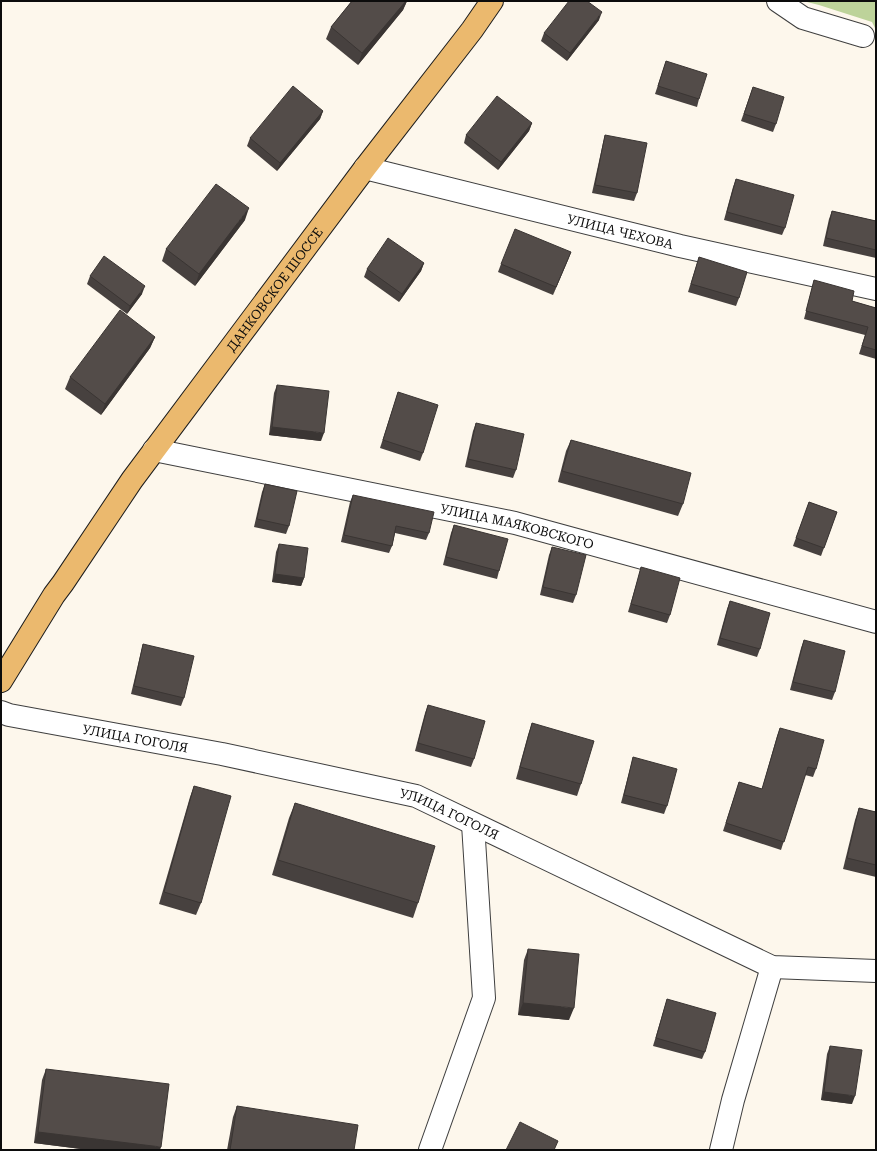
<svg xmlns="http://www.w3.org/2000/svg" width="877" height="1151" font-family="'Roboto Serif',serif">
<style>
.forest{fill:#bdd39a}
.lines{fill:none;stroke-linecap:round;stroke-linejoin:round}
.minor-casing{stroke:#3f3f3f;stroke-width:24}
.primary-casing{stroke:#1d1d1d;stroke-width:24}
.minor{stroke:#fff;stroke-width:22}
.primary{stroke:#ebb96e;stroke-width:22}
.wall{fill:#47413f}
.shaded-wall{fill:#3a3533}
.building{fill:#534c49;stroke:#3a3533}
.labels{text-anchor:middle;stroke-width:4;stroke-linejoin:round;paint-order:stroke}
.street-label{font-size:13px;fill:#0c0c0c;stroke:#fff}
</style>
<rect width="100%" height="100%" fill="#fdf7ec"/>
<!-- forest -->
<path class="forest" d="M803,1H876V30L872,22L819,5Z"/>
<g class="lines">
<!-- minor casing -->
<g class="minor-casing">
<g id="minor">
<path d="M778,1L803,18L863,36"/>
<path id="s1" d="M365,168L680,246L876,289"/>
<path id="s2" d="M154,450L515,523L876,622"/>
<path id="s3" d="M1,712L9,715L222,754L416,796L772,967L876,971"/>
<path d="M430,1150L484,998L473,824"/>
<path d="M721,1150L733,1100L772,967"/>
</g>
</g>
<!-- primary casing -->
<g class="primary-casing">
<g id="primary">
<path id="s4" d="M1,681L54,595L63,583L132,480L365,168L472,30L492,1"/>
</g>
</g>
<!-- minor -->
<use href="#minor" class="minor"/>
<!-- primary -->
<use href="#primary" class="primary"/>
</g>
<!-- wall -->
<g class="wall">
<path d="M352,1H407L403,10L358,65L326,39L331,27Z"/>
<path d="M599,20L567,61L541,41L544,33Z"/>
<path d="M666,61L699,99L697,107L655,94Z"/>
<path d="M753,87L776,124L773,132L741,121Z"/>
<path d="M323,111L320,119L277,171L247,146L250,138Z"/>
<path d="M532,123L529,131L498,170L464,143L466,135Z"/>
<path d="M605,135L637,193L634,201L592,193L603,143Z"/>
<path d="M736,179L785,228L782,235L724,220L733,187Z"/>
<path d="M832,211L876,221V258L823,246L829,219Z"/>
<path d="M245,220L195,286L162,261L166,249Z"/>
<path d="M571,252L553,295L498,272L501,264Z"/>
<path d="M699,257L739,298L736,306L688,292Z"/>
<path d="M424,263L421,271L399,302L364,277L367,269Z"/>
<path d="M90,276L142,294L127,314L87,284Z"/>
<path d="M814,280L852,301L876,308V359L859,354L865,335L804,319L812,288Z"/>
<path d="M155,337L150,348L101,415L65,389L70,377Z"/>
<path d="M277,385L321,441L269,435L274,393Z"/>
<path d="M398,392L423,453L420,461L380,448Z"/>
<path d="M476,423L516,470L513,478L465,467L473,431Z"/>
<path d="M571,440L683,504L678,516L558,482L566,451Z"/>
<path d="M265,484L289,526L286,534L254,527L262,492Z"/>
<path d="M353,495L429,533L426,540L395,533L392,546L389,553L341,542L350,502Z"/>
<path d="M809,502L837,512L821,556L793,546Z"/>
<path d="M454,525L499,571L497,579L443,565L451,533Z"/>
<path d="M279,544L304,578L301,586L272,582L276,552Z"/>
<path d="M552,547L576,595L573,603L540,595L549,555Z"/>
<path d="M641,567L670,615L667,623L628,612L639,575Z"/>
<path d="M730,601L760,649L757,657L717,645L727,609Z"/>
<path d="M804,640L835,692L832,700L790,690L801,648Z"/>
<path d="M143,644L184,698L181,706L131,694L141,652Z"/>
<path d="M428,705L474,759L471,767L415,751L425,713Z"/>
<path d="M532,723L581,784L577,796L516,779L528,735Z"/>
<path d="M780,728L816,769L813,777L805,775L781,850L723,831L739,782L762,789L777,736Z"/>
<path d="M633,757L667,806L664,814L621,803L631,765Z"/>
<path d="M194,786L201,903L196,915L159,904L190,797Z"/>
<path d="M295,803L418,903L413,918L272,875L289,818Z"/>
<path d="M859,808L876,812V877L843,869L855,820Z"/>
<path d="M528,949L569,1020L518,1015L524,960Z"/>
<path d="M667,999L705,1052L702,1059L653,1046Z"/>
<path d="M830,1046L852,1104L821,1100L827,1054Z"/>
<path d="M46,1069L160,1150H89L34,1143L42,1080Z"/>
<path d="M237,1106L354,1150H227L233,1117Z"/>
</g>
<!-- shaded-wall -->
<g class="shaded-wall">
<path d="M406,1H407L403,10L358,65L362,53Z"/>
<path d="M602,12L599,20L567,61L570,53Z"/>
<path d="M323,111L320,119L277,171L280,163Z"/>
<path d="M532,123L529,131L498,170L501,162Z"/>
<path d="M249,208L245,220L195,286L199,274Z"/>
<path d="M571,252L568,260L553,295L556,287Z"/>
<path d="M424,263L421,271L399,302L402,294Z"/>
<path d="M145,286L142,294L127,314L130,306Z"/>
<path d="M155,337L150,348L101,415L105,404Z"/>
<path d="M272,427L324,433L321,441L269,435Z"/>
<path d="M275,574L304,578L301,586L272,582Z"/>
<path d="M523,1003L574,1008L569,1020L518,1015Z"/>
<path d="M824,1092L855,1096L852,1104L821,1100Z"/>
<path d="M38,1132L161,1147L160,1150H89L34,1143Z"/>
</g>
<!-- building -->
<g class="building">
<path d="M352,1H406L362,53L331,27Z"/>
<path d="M569,1H587L602,12L570,53L544,33Z"/>
<path d="M666,61L707,74L699,99L658,86Z"/>
<path d="M293,86L323,111L280,163L250,138Z"/>
<path d="M753,87L784,97L776,124L744,114Z"/>
<path d="M497,96L532,123L501,162L466,135Z"/>
<path d="M605,135L647,143L637,193L595,185Z"/>
<path d="M736,179L794,195L785,228L727,212Z"/>
<path d="M216,184L249,208L199,274L166,249Z"/>
<path d="M832,211L876,221V250L826,238Z"/>
<path d="M515,229L571,252L556,287L501,264Z"/>
<path d="M388,238L424,263L402,294L367,269Z"/>
<path d="M104,256L145,286L130,306L90,276Z"/>
<path d="M699,257L747,272L739,298L691,284Z"/>
<path d="M814,280L854,291L852,301L876,308V350L862,346L868,327L806,311Z"/>
<path d="M120,310L155,337L105,404L70,377Z"/>
<path d="M277,385L329,391L324,433L272,427Z"/>
<path d="M398,392L438,405L423,453L383,440Z"/>
<path d="M476,423L524,434L516,470L468,459Z"/>
<path d="M571,440L691,473L683,504L562,471Z"/>
<path d="M265,484L297,491L289,526L257,519Z"/>
<path d="M353,495L434,512L429,533L396,526L392,546L344,535Z"/>
<path d="M809,502L837,512L824,548L796,538Z"/>
<path d="M454,525L508,539L499,571L446,557Z"/>
<path d="M279,544L308,548L304,578L275,574Z"/>
<path d="M552,547L586,555L576,595L543,587Z"/>
<path d="M641,567L680,578L670,615L631,604Z"/>
<path d="M730,601L770,613L760,649L720,638Z"/>
<path d="M804,640L845,651L835,692L793,682Z"/>
<path d="M143,644L194,656L184,698L134,686Z"/>
<path d="M428,705L485,721L474,759L418,743Z"/>
<path d="M532,723L594,741L581,784L520,767Z"/>
<path d="M780,728L824,740L816,769L808,767L784,842L726,823L739,782L762,789Z"/>
<path d="M633,757L677,769L667,806L624,795Z"/>
<path d="M194,786L231,796L201,903L164,892Z"/>
<path d="M295,803L435,846L418,903L278,860Z"/>
<path d="M859,808L876,812V865L847,858Z"/>
<path d="M528,949L579,954L574,1008L523,1003Z"/>
<path d="M667,999L716,1013L705,1052L656,1038Z"/>
<path d="M830,1046L862,1050L855,1096L824,1092Z"/>
<path d="M46,1069L169,1084L161,1147L38,1132Z"/>
<path d="M237,1106L358,1125L354,1150H230Z"/>
<path d="M520,1122L558,1141L554,1150H506Z"/>
</g>
<g class="labels">
<!-- street labels -->
<g class="street-label">
<text dy="5" stroke="none"><textPath href="#s1" startOffset="263">УЛИЦА ЧЕХОВА</textPath></text>
<text dy="5" stroke="none"><textPath href="#s4" startOffset="478">ДАНКОВСКОЕ ШОССЕ</textPath></text>
<text dy="5" stroke="none"><textPath href="#s2" startOffset="371">УЛИЦА МАЯКОВСКОГО</textPath></text>
<text dy="5" stroke="none"><textPath href="#s3" startOffset="137">УЛИЦА ГОГОЛЯ</textPath></text>
<text dy="5" stroke="none"><textPath href="#s3" startOffset="461">УЛИЦА ГОГОЛЯ</textPath></text>
</g>
</g>
<!-- border -->
<rect width="877" height="1151" fill="none" stroke="#0c0c0c" stroke-width="4"/>
</svg>
